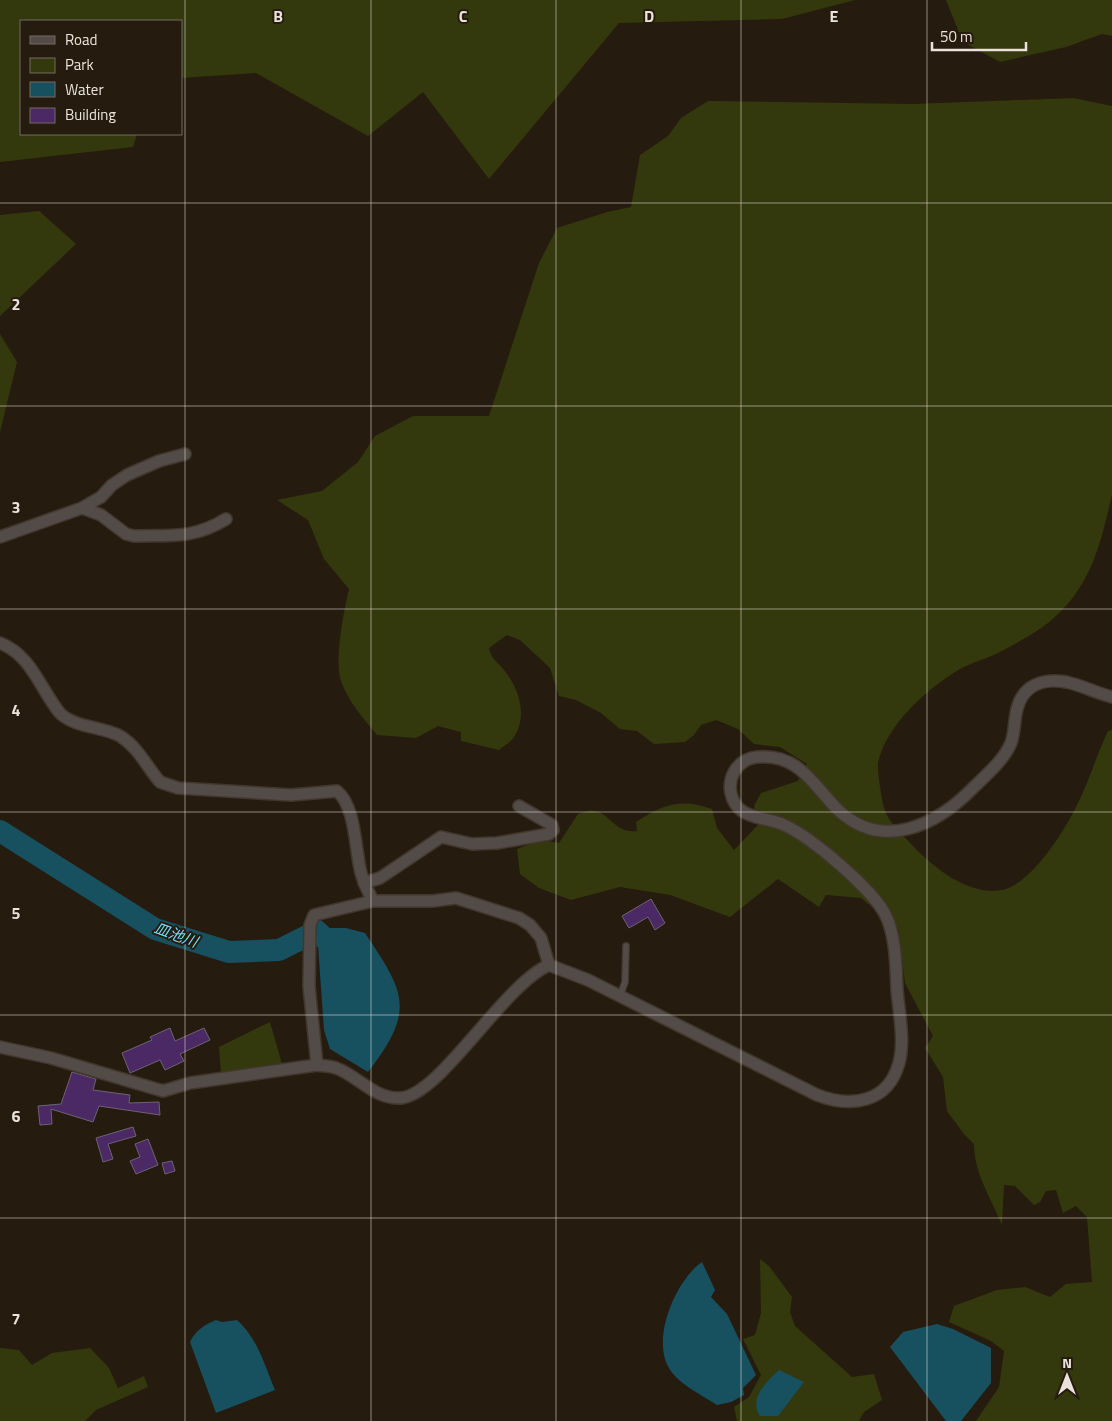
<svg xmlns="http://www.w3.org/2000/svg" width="1112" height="1421" font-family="'Titillium Web','Noto Sans JP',sans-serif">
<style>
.green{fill:#33390c}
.water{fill:#17515f}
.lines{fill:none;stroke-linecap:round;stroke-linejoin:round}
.river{stroke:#17515f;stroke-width:22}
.building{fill:#4a2964;stroke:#6c6374}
.lane-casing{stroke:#42372c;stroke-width:8}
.street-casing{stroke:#42372c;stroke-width:14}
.lane{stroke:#534b47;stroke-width:5.5}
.street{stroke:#534b47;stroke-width:11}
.grid{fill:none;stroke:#ebe3db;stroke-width:1;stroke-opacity:0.55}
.labels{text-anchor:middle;stroke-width:4;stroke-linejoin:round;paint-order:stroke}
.water-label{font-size:15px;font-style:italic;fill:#71defa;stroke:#261b0f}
.grid-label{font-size:16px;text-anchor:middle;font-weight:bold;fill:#ebe3db;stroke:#261b0f;stroke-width:4;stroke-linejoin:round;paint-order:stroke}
</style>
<rect width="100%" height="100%" fill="#261b0f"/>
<!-- green -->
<g class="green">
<path d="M0,0H855L782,19L619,23L489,179L423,92L368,136L256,73L181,78V21H21V134H137L133,147L0,162Z"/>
<path d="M946,0H1112V36L1102,34L1066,47L1000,62L963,42Z"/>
<path d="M1073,98L1112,106V495C1100,546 1091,588 1048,623C1035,633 1017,643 1002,651C989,658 973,662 960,669C928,688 886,725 878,763C877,771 882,800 884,808C888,822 903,835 912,845C933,867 968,896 1002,890C1030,885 1063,833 1075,809C1088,785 1096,756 1108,731L1112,730V1421H976L999,1387L1004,1351L991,1341L949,1322L954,1306L997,1290L1025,1287L1050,1297L1066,1284L1092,1282L1087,1217L1076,1206L1063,1213L1056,1190L1046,1191L1040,1202L1034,1205L1015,1186L1004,1185L1002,1225C991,1198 974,1173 974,1144L964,1134L947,1111L943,1077L925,1048L933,1036L905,983L898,928L861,898L826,895L819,907L778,879L730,917L670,895L620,887L571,900L539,888L520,874L517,849L541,840L559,843L578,814C582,813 589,810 594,811C609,812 615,834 637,831L636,822C664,804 680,798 712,809L717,828L734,850L758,825L754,806L761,793L798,781L807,764L780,747L754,744L738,729L716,720L701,725L694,735L685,742L654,744L637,731L620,729L601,713L576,700L559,696L550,668L520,640L507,635L489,648C491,659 498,662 504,670C519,688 528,716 514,737C511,742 504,746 499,750L461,741V732L438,726L416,738L377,735C363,718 348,701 341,681C334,661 344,610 349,589L324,559L308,520L277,500L322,491L358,462L375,436L413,416H489L539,263L557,228L607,212L631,207L640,155L668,136L681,118L708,101L914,104Z"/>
<path d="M39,211L76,244L0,316V215Z"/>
<path d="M0,334L17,362L0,432Z"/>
<path d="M270,1022L282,1064L221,1073L219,1047Z"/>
<path d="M760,1259L769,1266L792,1297L790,1312L795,1326L852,1377L874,1374L882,1400L864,1412L859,1421H737L734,1407L749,1397L761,1375L743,1339L755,1335L761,1313Z"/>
<path d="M0,1348L19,1350L32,1365L52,1353L90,1348L109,1368L118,1388L144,1376L148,1387L96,1410L85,1421H0Z"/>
</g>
<!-- water -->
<g class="water">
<path d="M330,928H346L365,933C405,993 416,1010 368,1072L330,1049L324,1030L317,931Z"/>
<path d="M702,1262L715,1290L711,1297L727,1314L756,1375L743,1388L744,1395L731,1402L717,1405C702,1395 678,1384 669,1368C651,1338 676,1280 702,1262Z"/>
<path d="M216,1320L222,1322L237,1320C257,1337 265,1366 275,1390L216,1413L190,1342C196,1330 204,1325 216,1320Z"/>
<path d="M937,1324L953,1329L991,1348V1383L961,1421H946L890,1347L903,1332Z"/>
<path d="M779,1370L804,1382L778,1416H760C748,1399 767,1381 779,1370Z"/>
</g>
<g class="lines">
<!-- river -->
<path class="river" d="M0,831L155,929L229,952L279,950L317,931L339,953"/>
</g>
<!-- building -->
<g class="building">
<path d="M651,899L665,923L655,930L648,917L629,928L622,916Z"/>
<path d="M170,1028L175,1041L204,1028L210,1040L180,1054L184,1061L165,1070L160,1060L130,1073L122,1053L152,1040L150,1037Z"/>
<path d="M72,1072L96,1079L93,1090L130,1095L129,1103L159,1102L160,1115L99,1106L93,1122L51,1109L52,1124L40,1125L38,1106L61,1104Z"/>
<path d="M133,1127L136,1136L108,1144L113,1159L103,1162L96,1138Z"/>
<path d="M148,1139L158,1165L136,1174L130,1161L140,1157L135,1144Z"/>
<path d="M172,1161L175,1171L165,1174L162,1163Z"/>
</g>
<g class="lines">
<!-- lane casing -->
<g class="lane-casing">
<path id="lane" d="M620,996L625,982L626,946"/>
</g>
<!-- street casing -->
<g class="street-casing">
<g id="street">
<path d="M82,508L101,515L126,534L134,536C170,535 194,539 226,519"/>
<path d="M0,537L82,508L101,497L112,485L127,475L159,461L185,454"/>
<path d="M0,643C31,655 40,688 59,712C73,728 102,726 120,736C139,748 146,766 160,782L178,788L291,795L337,791C356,807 355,850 361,873C364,883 368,892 373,901"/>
<path d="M364,883L380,878L441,837L472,844L497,843L549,834L553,830L552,825L519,806"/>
<path d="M0,1047L51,1058L163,1091L190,1083L317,1065C323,1066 330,1066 336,1068C358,1076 374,1099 400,1098C440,1096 503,985 549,965L588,980L817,1095C851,1108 888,1103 899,1063C905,1041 899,1013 897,990C896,967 896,935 885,914C871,888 811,837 784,825C772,819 753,819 742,811C730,802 727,785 734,772C739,763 747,758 757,757C799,753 813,785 838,810C883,852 937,825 974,787C987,774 1004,760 1011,743C1015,732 1014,720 1017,709C1023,685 1043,678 1066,682C1081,685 1096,693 1112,697"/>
<path d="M317,1065L309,986L310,925L314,915L373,901H433L456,898L519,918L530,925L541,938L549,965"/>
</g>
</g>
<!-- lane -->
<use href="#lane" class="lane"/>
<!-- street -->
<use href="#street" class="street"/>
</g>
<!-- grid -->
<path class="grid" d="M185,0V1421M371,0V1421M556,0V1421M741,0V1421M927,0V1421M0,203H1112M0,406H1112M0,609H1112M0,812H1112M0,1015H1112M0,1218H1112"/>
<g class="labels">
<!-- water labels -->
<g class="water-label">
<text transform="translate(176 935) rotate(20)" y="5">皿池川</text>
</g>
</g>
<g class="grid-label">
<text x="278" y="22">B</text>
<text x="463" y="22">C</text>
<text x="649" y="22">D</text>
<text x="834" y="22">E</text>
<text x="16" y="310">2</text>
<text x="16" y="513">3</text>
<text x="16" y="716">4</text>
<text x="16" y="919">5</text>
<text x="16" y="1122">6</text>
<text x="16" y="1325">7</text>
</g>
<!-- legend -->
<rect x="20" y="20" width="162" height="115" fill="#261b0f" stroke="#756b61"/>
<rect x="30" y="36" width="25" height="8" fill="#534b47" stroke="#756b61"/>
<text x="65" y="45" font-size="15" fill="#ebe3db">Road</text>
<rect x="30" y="58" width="25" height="15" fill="#33390c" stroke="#756b61"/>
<text x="65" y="70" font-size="15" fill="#ebe3db">Park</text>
<rect x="30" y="82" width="25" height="15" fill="#17515f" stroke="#756b61"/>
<text x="65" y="95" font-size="15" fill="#ebe3db">Water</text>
<rect x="30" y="108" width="25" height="15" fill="#4a2964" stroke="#756b61"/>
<text x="65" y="120" font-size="15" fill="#ebe3db">Building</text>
<!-- north arrow -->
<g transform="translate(1067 1376)" stroke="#261b0f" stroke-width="4" paint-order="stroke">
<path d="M0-4L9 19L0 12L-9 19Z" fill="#ebe3db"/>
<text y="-8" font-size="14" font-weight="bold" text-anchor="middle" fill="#ebe3db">N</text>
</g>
<!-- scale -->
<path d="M932 42v8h94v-8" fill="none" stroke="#ebe3db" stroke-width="2.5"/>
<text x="940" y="42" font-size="15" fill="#ebe3db" stroke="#261b0f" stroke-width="4" paint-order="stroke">50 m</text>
</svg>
